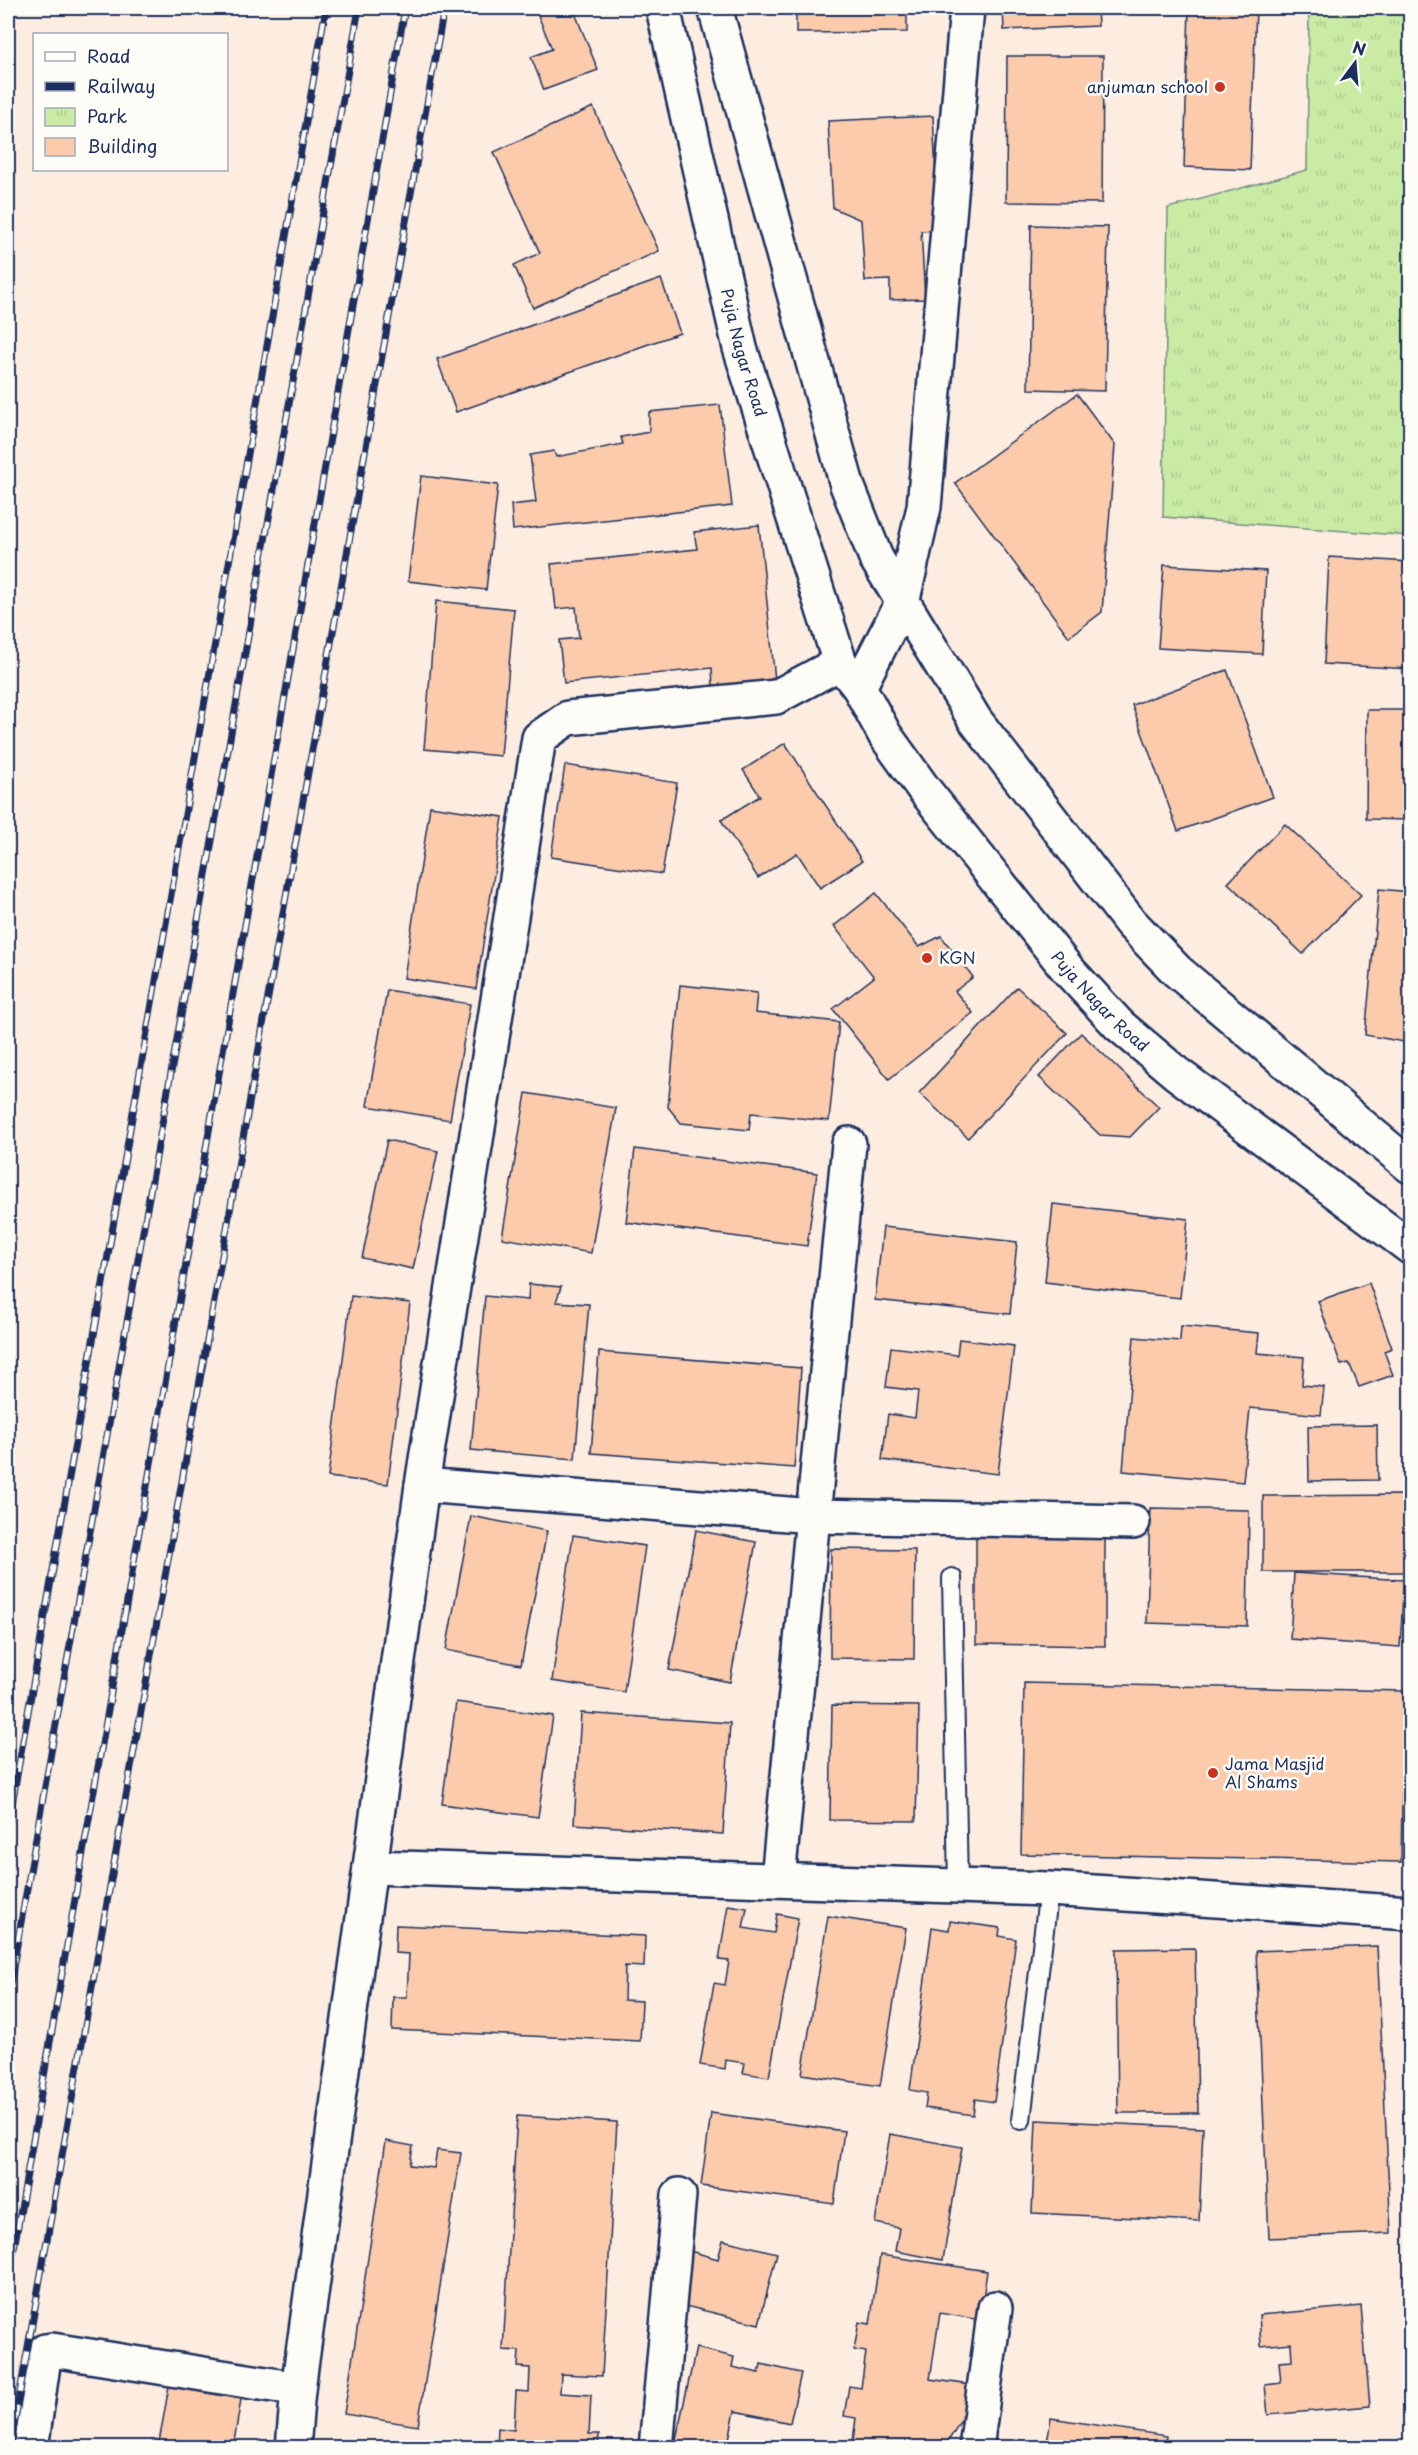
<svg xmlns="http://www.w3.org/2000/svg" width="1418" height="2455" font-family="'Playpen Sans',sans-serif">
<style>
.park{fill:url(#park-tufts);stroke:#728d81;stroke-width:1.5}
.building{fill:#fbcbab;stroke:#1b2f5e;stroke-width:1.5}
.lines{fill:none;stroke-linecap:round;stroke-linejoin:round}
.lane-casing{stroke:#1b2f5e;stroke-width:22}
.street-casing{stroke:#1b2f5e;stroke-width:38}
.secondary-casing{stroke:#1b2f5e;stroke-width:38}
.lane{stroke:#fdfcf7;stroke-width:18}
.street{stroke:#fdfcf7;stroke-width:33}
.secondary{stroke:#fdfcf7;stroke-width:33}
.rail-casing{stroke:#1b2f5e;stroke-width:7}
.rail{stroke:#fdfcf7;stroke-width:4.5;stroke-dasharray:14;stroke-linecap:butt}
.poi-dot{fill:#c8321e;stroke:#fdfcf7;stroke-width:2}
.labels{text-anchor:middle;stroke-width:5;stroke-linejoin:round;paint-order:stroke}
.poi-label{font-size:16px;fill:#1b2f5e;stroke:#fdfcf7;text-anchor:start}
.street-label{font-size:16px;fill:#1b2f5e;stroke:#fdfcf7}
</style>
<defs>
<pattern id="park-tufts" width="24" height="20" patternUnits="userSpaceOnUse" patternTransform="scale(1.5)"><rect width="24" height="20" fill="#caeba4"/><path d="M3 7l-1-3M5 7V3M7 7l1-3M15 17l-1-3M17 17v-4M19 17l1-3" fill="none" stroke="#adca90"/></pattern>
</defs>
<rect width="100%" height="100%" fill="#fcede0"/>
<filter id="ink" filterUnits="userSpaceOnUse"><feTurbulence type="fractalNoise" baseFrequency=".0167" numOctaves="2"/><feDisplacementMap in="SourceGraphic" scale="12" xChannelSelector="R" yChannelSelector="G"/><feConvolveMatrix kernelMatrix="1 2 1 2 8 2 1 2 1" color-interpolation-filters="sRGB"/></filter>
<g filter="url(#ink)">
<!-- park -->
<path class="park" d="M1309,8H1410V536L1163,517L1168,208L1307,170Z"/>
<!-- building -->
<g class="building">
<path d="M535,8H573L598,70L544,90L531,57L552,49Z"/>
<path d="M796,8H907V32L796,33Z"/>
<path d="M1003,8H1097L1098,26L1004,30Z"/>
<path d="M1189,8H1256L1250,170L1184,167Z"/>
<path d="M1007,56H1103L1102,203L1006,202Z"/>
<path d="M593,107L659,251L533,308L514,265L540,253L494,152Z"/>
<path d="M933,116L939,230L921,231L925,299L890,300V280L865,281L861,220L833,208L828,121Z"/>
<path d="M1031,225L1108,227L1105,391L1028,389Z"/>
<path d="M661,279L680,333L456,412L437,359Z"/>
<path d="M1077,394L1115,445L1102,612L1069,637L955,483Z"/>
<path d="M720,405L732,506L513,530L511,505L536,502L530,455L554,451L556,457L623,444L621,437L649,432V412Z"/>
<path d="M421,476L498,485L486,590L408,581Z"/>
<path d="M759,525L775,680L713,686L712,668L564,683L559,640L579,638L576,607L556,609L551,564L697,549L694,532Z"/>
<path d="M1329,557L1410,562V669L1324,664Z"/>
<path d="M1164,565L1266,571L1262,654L1158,648Z"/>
<path d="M436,601L514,609L501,756L424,749Z"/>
<path d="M1227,670L1273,797L1178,831L1132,705Z"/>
<path d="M1367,710H1410V820L1366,819Z"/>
<path d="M785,743L862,861L820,888L797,853L758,878L721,820L760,796L743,770Z"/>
<path d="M565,765L677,783L662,874L551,857Z"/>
<path d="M430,806L503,817L476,989L404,978Z"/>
<path d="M1285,824L1361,895L1303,954L1228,883Z"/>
<path d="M1379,889L1410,892V1043L1365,1035Z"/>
<path d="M876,893L919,947L941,936L973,977L955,991L973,1013L889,1079L833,1009L874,977L834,926Z"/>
<path d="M680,985L757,993L755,1013L839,1022L829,1121L751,1113L749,1130L681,1123L668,1107Z"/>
<path d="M1017,987L1067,1033L968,1138L919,1093Z"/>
<path d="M387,990L470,1004L450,1120L367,1106Z"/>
<path d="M1081,1033L1159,1107L1130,1137L1100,1135L1039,1077Z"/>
<path d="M526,1093L616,1108L591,1253L502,1238Z"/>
<path d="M387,1140L438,1151L413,1269L362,1258Z"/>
<path d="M635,1149L817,1173L807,1246L626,1222Z"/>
<path d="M1053,1204L1188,1219L1180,1298L1045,1282Z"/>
<path d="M883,1227L1017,1242L1010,1314L875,1300Z"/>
<path d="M1369,1283L1392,1348L1384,1351L1393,1375L1359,1387L1349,1363L1341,1365L1318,1301Z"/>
<path d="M529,1284L561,1287L556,1302L589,1304L575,1459L471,1450L485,1296L528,1300Z"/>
<path d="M351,1296L410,1303L388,1484L328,1477Z"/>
<path d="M1181,1326L1259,1333L1257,1353L1304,1357L1302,1385L1324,1387L1321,1415L1250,1408L1243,1482L1123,1471L1134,1337L1180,1341Z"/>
<path d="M959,1339L1014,1346L998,1474L882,1460L888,1414L915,1418L918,1391L886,1387L891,1347L957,1355Z"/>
<path d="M599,1352L801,1368L794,1468L591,1453Z"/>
<path d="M1377,1425L1378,1480L1309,1481L1308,1426Z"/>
<path d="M1410,1495V1572H1263V1496Z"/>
<path d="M1150,1508L1249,1510L1247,1626L1147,1623Z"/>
<path d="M471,1516L547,1531L521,1665L446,1650Z"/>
<path d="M696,1530L756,1542L730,1682L669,1670Z"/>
<path d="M573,1535L645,1546L624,1692L552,1681Z"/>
<path d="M976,1536H1105V1646L976,1644Z"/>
<path d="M831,1549L915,1550L914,1659L830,1658Z"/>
<path d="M1294,1573L1404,1580L1400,1647L1290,1639Z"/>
<path d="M1024,1683L1404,1691L1401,1862L1021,1854Z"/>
<path d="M456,1702L553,1716L538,1817L442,1804Z"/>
<path d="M832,1705L919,1706L916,1821L830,1820Z"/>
<path d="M581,1713L730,1723L723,1834L574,1824Z"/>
<path d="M728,1905L747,1908L743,1928L774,1933L777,1914L798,1918L769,2077L743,2073L745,2063L726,2060L725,2069L700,2065L714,1983L725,1985L729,1961L719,1960Z"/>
<path d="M828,1916L906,1928L880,2086L802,2074Z"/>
<path d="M950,1921L1000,1928L999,1936L1016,1939L994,2102L975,2099L973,2115L925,2108L927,2093L910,2090L932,1927L949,1930Z"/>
<path d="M396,1925L645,1936L644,1967L625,1966L624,2000L642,2001L640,2041L392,2030L393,1997H407L409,1954L395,1953Z"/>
<path d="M1377,1946L1391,2233L1269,2238L1256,1951Z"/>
<path d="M1195,1948L1198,2113H1118L1116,1949Z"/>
<path d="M711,2113L844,2131L834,2204L701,2186Z"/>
<path d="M517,2116L617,2122L602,2376L561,2374L560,2393L591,2395L589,2434H599L598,2448H562L563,2441L534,2439V2448H497L498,2428L514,2430L516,2391L529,2392L530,2368L518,2367L519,2351L503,2350Z"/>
<path d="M1036,2120L1203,2128L1199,2221L1032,2213Z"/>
<path d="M890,2134L962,2147L943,2260L895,2251L899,2228L875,2223Z"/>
<path d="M386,2141L413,2146L410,2165L434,2168L437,2150L461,2153L418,2426L344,2414Z"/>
<path d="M723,2240L777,2253L759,2324L677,2304L690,2251L718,2259Z"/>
<path d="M880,2255L987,2271L980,2320L940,2313L930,2379L970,2385L966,2412L944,2448H852L856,2418L844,2416L849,2386L861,2388L866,2352L854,2350L859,2322L870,2324Z"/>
<path d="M1361,2306L1370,2406L1268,2415L1265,2385L1281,2383L1279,2362L1292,2361L1291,2343L1261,2346L1259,2315Z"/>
<path d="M696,2348L734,2357L732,2367L759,2373L761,2364L801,2373L790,2423L735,2411L729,2439L770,2448H674Z"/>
<path d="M169,2386L241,2399L233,2448H158Z"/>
<path d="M1051,2418L1167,2436L1165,2448H1046Z"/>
</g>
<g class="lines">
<!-- lane casing -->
<g class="lane-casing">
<g id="lane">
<path d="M952,1578L958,1887"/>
<path d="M1021,2120L1049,1889"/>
</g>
</g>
<!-- street casing -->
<g class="street-casing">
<g id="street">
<path d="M840,663L776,697L568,718L539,738L422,1485L370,1867L1049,1889L1410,1913"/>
<path d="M859,687L902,603L924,507L967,8"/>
<path d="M422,1485L813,1516L1133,1522"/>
<path d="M778,1879L849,1144"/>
<path d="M31,2448L45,2351L52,2350L298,2389L370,1867"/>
<path d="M293,2448L298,2389"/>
<path d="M656,2448L679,2195"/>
<path d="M976,2448L995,2308"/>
</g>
</g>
<!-- secondary casing -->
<g class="secondary-casing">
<g id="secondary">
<path id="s1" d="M663,8L740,348L840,663L859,687L885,735L923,788L1069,971L1119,1025L1176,1073L1410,1247"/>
<path d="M715,8L847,485L876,558L975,720L1130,922L1177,971L1410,1166"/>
</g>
</g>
<!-- lane -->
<use href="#lane" class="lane"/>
<!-- street -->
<use href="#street" class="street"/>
<!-- secondary -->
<use href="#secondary" class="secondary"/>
<!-- rail casing -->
<g class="rail-casing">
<g id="rail">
<path d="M8,1827L326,8"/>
<path d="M8,1996L359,8"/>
<path d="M8,2283L405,8"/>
<path d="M10,2448L444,8"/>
</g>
</g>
<!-- rail -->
<use href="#rail" class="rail"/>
</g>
</g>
<!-- markers -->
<g class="poi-dot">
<circle cx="1220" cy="87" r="6"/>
<circle cx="927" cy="958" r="6"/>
<circle cx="1213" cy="1773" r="6"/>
</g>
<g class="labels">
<!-- poi labels -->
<g class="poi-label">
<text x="1208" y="93" text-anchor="end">anjuman school</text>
<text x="939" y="964">KGN</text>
<text x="1225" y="1770">Jama Masjid<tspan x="1225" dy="18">Al Shams</tspan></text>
</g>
<!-- street labels -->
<g class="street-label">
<text dy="6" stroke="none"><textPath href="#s1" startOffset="354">Puja Nagar Road</textPath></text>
<text dy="6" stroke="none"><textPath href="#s1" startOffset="1107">Puja Nagar Road</textPath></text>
</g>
</g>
<!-- margin -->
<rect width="1418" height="2455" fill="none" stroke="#fdfcf7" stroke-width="30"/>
<rect x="15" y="15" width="1388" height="2425" fill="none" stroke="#1b2f5e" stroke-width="2" filter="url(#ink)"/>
<!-- legend -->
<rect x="33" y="33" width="195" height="138" fill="#fdfcf7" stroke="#a3aaba" stroke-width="1.5"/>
<rect x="45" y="52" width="30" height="9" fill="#fdfcf7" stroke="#a3aaba" stroke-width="1.5"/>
<text x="87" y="63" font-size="18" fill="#1b2f5e">Road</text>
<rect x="45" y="82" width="30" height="9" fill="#1b2f5e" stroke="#a3aaba" stroke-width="1.5"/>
<text x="87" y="93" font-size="18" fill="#1b2f5e">Railway</text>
<rect x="45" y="108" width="30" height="18" fill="url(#park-tufts)" stroke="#a3aaba" stroke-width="1.5"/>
<text x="87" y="123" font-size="18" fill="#1b2f5e">Park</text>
<rect x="45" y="138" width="30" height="18" fill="#fbcbab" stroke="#a3aaba" stroke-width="1.5"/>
<text x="87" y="153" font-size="18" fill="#1b2f5e">Building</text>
<!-- north arrow -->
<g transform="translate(1355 63) rotate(16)" stroke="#fdfcf7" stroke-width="4.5" paint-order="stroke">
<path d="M0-4.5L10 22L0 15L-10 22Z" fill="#1b2f5e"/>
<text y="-9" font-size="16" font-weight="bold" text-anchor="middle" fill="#1b2f5e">N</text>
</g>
</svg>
